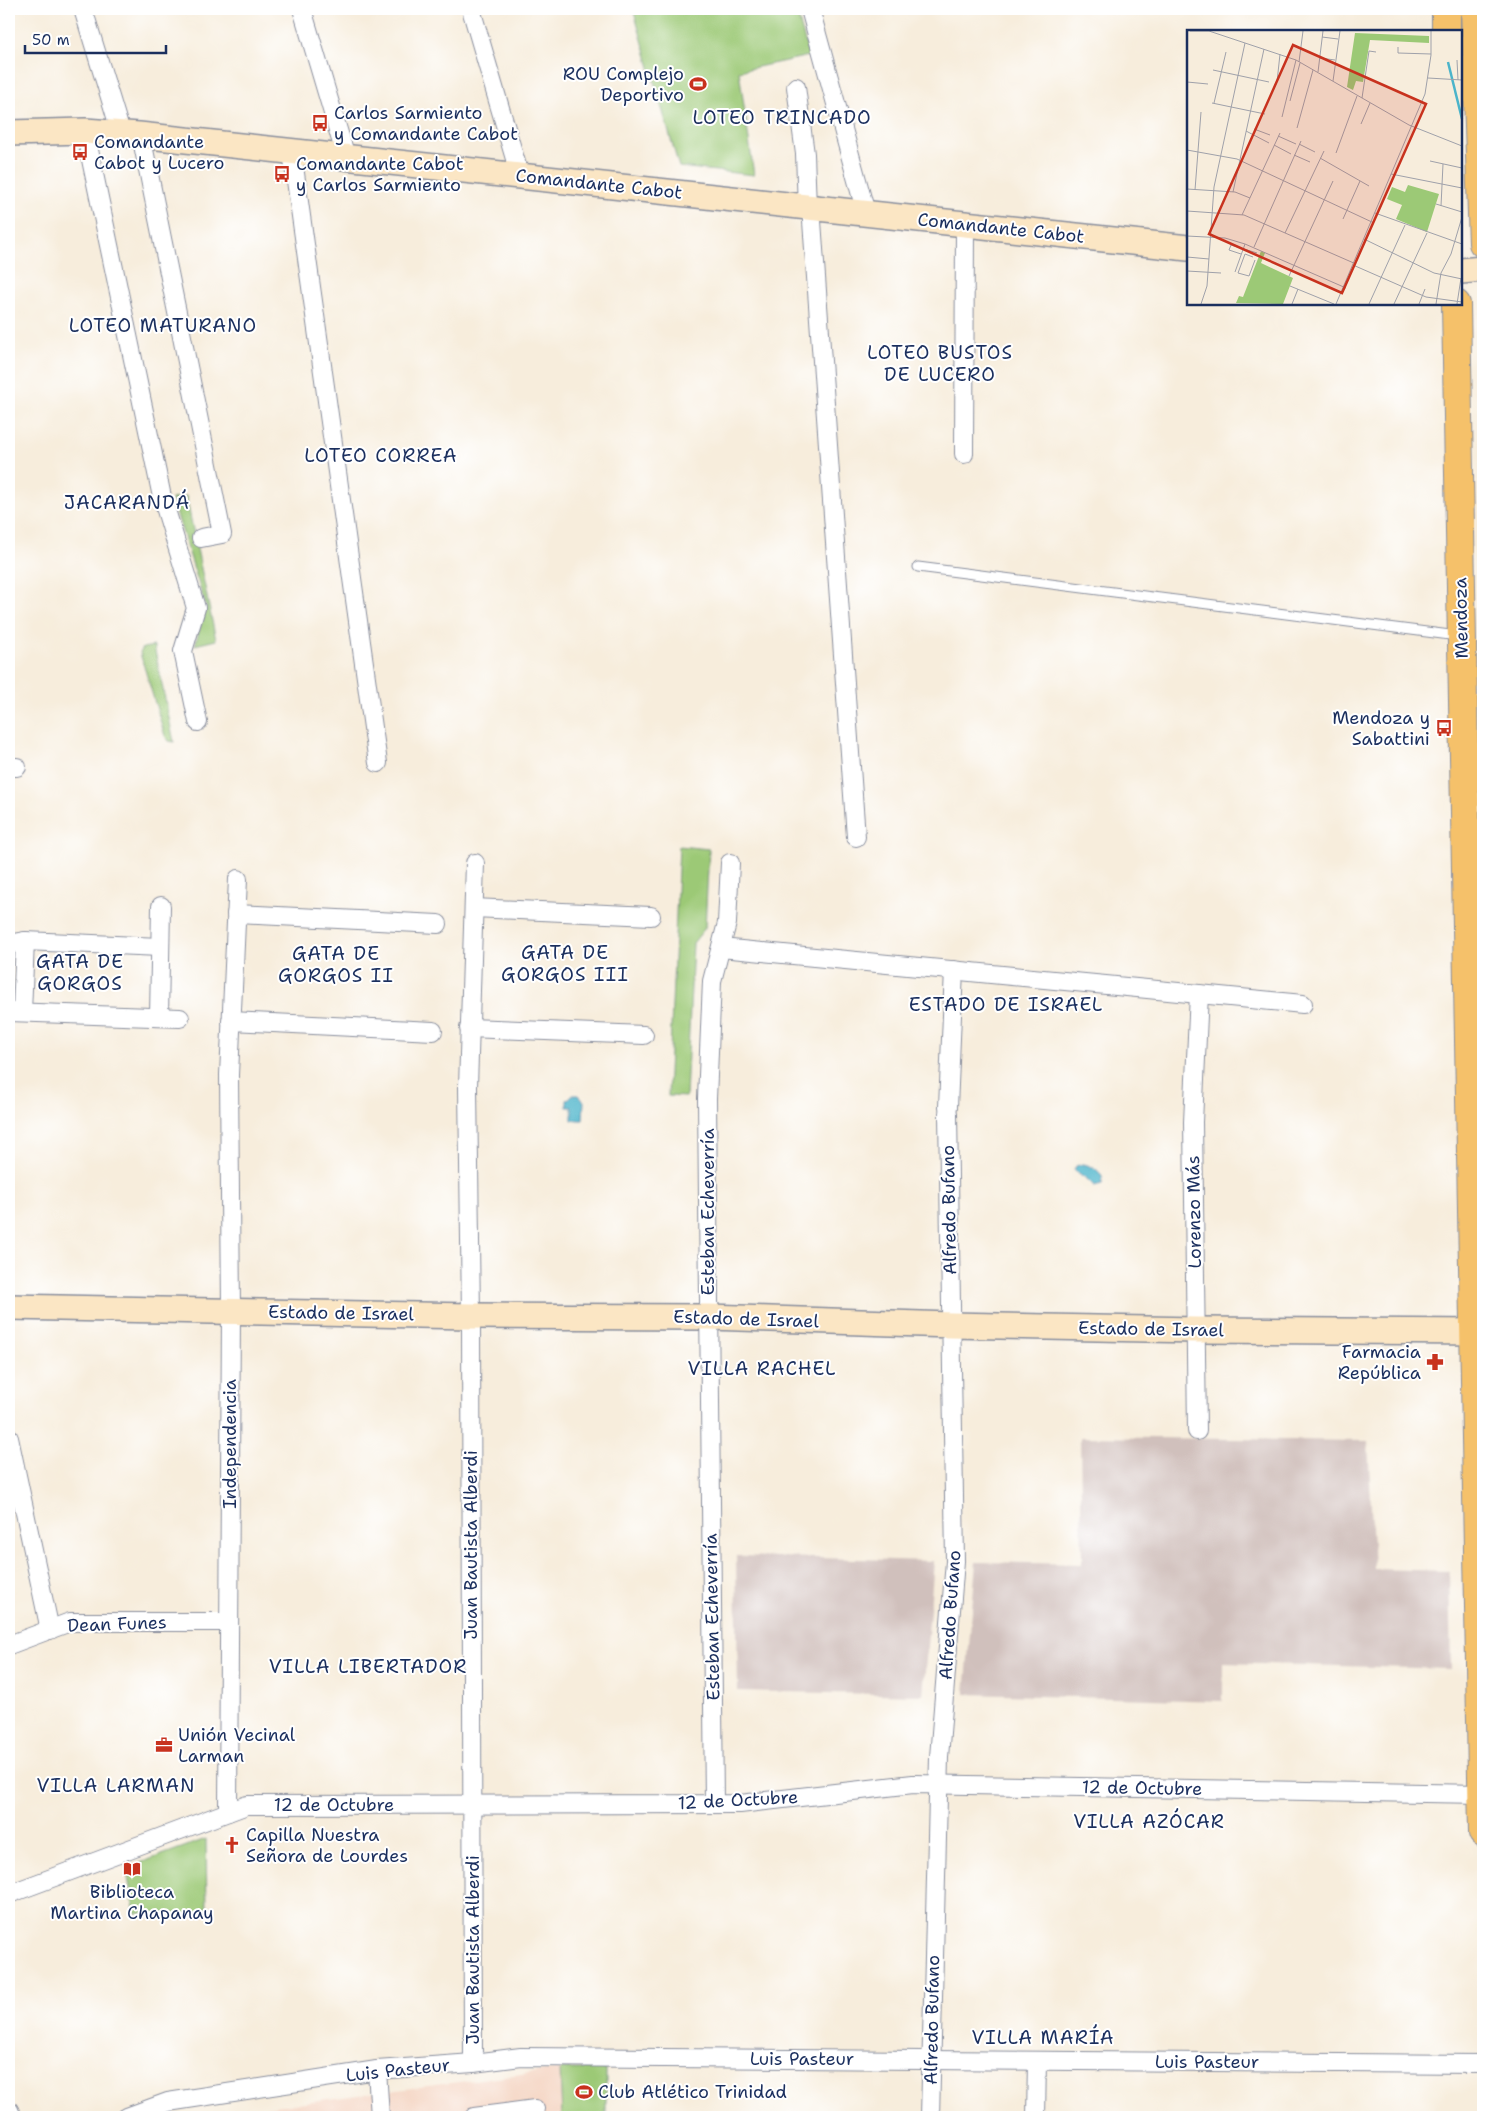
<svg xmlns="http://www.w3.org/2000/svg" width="1492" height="2126" font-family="'Shantell Sans',sans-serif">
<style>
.built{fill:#f4d3c0}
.industrial{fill:#d0c0bc}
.green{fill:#9cc976;stroke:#5c7c6a}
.water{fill:#4bb4ca;stroke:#337294}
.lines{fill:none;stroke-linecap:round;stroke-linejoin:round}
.lane-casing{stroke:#898e9d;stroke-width:11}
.street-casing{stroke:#898e9d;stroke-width:20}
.secondary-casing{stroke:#898e9d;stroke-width:28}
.primary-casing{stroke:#898e9d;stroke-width:30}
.lane{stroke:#fff;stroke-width:9}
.street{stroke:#fff;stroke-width:18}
.secondary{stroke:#fbe6c4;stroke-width:25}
.primary{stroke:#f5c16b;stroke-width:28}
.labels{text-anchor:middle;stroke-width:4;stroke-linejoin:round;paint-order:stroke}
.poi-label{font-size:18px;fill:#1b2f5e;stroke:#fff;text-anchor:start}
.street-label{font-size:18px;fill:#1b2f5e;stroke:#fff}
.neighbourhood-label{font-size:19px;letter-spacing:1px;fill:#1b2f5e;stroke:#fff}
.inset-river{fill:none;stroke:#4bb4ca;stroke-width:2.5}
.inset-road{fill:none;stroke:#9fa1aa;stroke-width:1}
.view{fill:#c8321e;fill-opacity:0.15;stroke:#c8321e;stroke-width:2.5}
.inset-edge{fill:none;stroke:#1b2f5e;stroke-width:2.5}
</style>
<rect width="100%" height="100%" fill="#fff"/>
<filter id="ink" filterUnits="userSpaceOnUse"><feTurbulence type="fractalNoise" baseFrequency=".02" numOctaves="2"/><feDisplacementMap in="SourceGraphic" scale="10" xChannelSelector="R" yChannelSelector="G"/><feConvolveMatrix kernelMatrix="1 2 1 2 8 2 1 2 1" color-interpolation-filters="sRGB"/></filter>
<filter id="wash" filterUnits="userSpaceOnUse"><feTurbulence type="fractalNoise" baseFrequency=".0096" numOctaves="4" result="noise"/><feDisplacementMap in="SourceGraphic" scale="20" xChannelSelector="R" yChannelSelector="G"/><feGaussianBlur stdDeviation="1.12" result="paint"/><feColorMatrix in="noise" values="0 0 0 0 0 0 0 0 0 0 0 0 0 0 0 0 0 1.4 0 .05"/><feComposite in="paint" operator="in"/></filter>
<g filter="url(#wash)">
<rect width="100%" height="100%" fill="#f7eddc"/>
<!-- built -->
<path class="built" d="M560,2069L562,2117H191L451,2083Z"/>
<!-- industrial -->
<g class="industrial">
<path d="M1080,1437L1368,1441L1374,1569L1449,1571L1451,1669L1223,1663V1701L965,1694L976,1562L1082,1564Z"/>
<path d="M736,1556L934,1561L923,1695L738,1691Z"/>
</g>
<!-- green -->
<g class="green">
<path d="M633,9H796L809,56L739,71L754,175L679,167Z"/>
<path d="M186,496L216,640L195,645L206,607L172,499Z"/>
<path d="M154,646L174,742L169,741L165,736L140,653L143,648Z"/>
<path d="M679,846L709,849L705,928L693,943L686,1097L668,1096Z"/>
<path d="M206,1839L207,1914L135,1913L126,1868Z"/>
<path d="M560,2069H606V2117H562Z"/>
</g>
<!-- water -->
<g class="water">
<path d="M572,1095H578L584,1101L583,1120H572V1107H567V1100Z"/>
<path d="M1082,1164C1092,1165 1105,1172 1102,1184L1094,1186L1087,1179L1074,1170L1076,1166Z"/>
</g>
</g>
<g filter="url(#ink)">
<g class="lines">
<!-- lane casing -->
<g class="lane-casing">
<path id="lane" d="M918,567L1458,636"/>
</g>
<!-- street casing -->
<g class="street-casing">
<g id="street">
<path d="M83,9L121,133"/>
<path d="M302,9L346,157"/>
<path d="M471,9L520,176"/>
<path d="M810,9L866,213"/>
<path d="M796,87L805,154L807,207"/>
<path d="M85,131L162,497L196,608L183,651L198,722"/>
<path d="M141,135L222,534L201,538"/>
<path d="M292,152L378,763"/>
<path d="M811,207L856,837"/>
<path d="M964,454L965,224"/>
<path d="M9,767H17"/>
<path d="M1464,805L1483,801"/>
<path d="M474,908L651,916"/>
<path d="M236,914L438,924"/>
<path d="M9,944L25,941L160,947"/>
<path d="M721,948L1303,1004"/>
<path d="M9,1012L180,1018"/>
<path d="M22,1012L25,941"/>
<path d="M159,1017L161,906"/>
<path d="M231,1021L433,1031"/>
<path d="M469,1028L644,1035"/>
<path d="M948,1107L954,970"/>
<path d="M1197,1431L1193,1122L1199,994"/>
<path d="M9,1438L50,1630"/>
<path d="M9,1645L70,1622H229"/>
<path d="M714,1804L707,1099L712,981L727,923L730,863"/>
<path d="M228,1812L231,1311L229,1075L238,879"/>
<path d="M9,1894L247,1805L740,1804L913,1784L1483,1794"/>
<path d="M473,2063L471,1316L468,1087L475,863"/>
<path d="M377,2070L380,2117"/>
<path d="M9,2110L12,2117"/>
<path d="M127,2117L168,2102L377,2070L473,2063L521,2057L1483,2064"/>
<path d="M474,2117L535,2109"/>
<path d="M930,2117L939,1757L955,1561L948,1113"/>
<path d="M1036,2117L1037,2061"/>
</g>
</g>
<!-- secondary casing -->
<g class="secondary-casing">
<g id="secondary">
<path d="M9,133L85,131L139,135L1188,248"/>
<path d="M1461,271L1483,269"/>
<path d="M9,1307L471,1316L709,1317L951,1325L1196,1330L1483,1332"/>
</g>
</g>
<!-- primary casing -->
<g class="primary-casing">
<g id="primary">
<path d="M1446,9V31"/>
<path d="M1475,9L1483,243"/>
<path d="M1456,304L1483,1833"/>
</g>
</g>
<!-- lane -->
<use href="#lane" class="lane"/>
<!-- street -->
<use href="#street" class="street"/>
<!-- secondary -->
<use href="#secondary" class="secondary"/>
<!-- primary -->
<use href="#primary" class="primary"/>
</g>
</g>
<!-- icons -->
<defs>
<g id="stadium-bare" transform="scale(1.35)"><path d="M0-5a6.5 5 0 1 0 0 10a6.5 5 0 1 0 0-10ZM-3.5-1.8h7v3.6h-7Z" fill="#c8321e" stroke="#fff" stroke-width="2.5" paint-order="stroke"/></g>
<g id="bus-bare" transform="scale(1.35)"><path d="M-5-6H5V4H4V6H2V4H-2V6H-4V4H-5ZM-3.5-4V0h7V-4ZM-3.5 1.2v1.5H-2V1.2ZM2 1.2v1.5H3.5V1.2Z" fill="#c8321e" stroke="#fff" stroke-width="2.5" paint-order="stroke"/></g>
<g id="pharmacy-bare" transform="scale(1.35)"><path d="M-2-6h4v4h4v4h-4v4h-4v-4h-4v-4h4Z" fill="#c8321e" stroke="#fff" stroke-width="2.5" paint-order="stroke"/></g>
<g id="office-bare" transform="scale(1.35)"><path d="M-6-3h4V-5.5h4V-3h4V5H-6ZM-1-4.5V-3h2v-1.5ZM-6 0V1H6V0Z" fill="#c8321e" stroke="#fff" stroke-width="2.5" paint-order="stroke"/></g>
<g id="church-bare" transform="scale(1.35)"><path d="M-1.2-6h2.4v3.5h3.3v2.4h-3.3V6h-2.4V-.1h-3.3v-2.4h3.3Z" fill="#c8321e" stroke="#fff" stroke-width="2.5" paint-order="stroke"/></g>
<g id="library-bare" transform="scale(1.35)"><path d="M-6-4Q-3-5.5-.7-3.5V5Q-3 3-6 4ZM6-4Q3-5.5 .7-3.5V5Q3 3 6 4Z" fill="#c8321e" stroke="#fff" stroke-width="2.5" paint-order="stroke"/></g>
</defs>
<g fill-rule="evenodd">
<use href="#stadium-bare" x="698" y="84"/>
<use href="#bus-bare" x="320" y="123"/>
<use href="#bus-bare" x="80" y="152"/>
<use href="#bus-bare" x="282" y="174"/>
<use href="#bus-bare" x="1444" y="728"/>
<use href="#pharmacy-bare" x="1435" y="1362"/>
<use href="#office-bare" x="164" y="1745"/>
<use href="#church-bare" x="232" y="1845"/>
<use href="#library-bare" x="132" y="1869"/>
<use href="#stadium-bare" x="584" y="2092"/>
</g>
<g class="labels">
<!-- poi labels -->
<g class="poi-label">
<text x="684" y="80" text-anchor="end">ROU Complejo<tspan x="684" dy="21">Deportivo</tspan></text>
<text x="334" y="119">Carlos Sarmiento<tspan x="334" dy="21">y Comandante Cabot</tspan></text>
<text x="94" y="148">Comandante<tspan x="94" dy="21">Cabot y Lucero</tspan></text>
<text x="296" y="170">Comandante Cabot<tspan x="296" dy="21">y Carlos Sarmiento</tspan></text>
<text x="1430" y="724" text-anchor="end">Mendoza y<tspan x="1430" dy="21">Sabattini</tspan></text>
<text x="1421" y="1358" text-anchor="end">Farmacia<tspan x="1421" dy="21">República</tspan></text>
<text x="178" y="1741">Unión Vecinal<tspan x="178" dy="21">Larman</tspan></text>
<text x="246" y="1841">Capilla Nuestra<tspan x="246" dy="21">Señora de Lourdes</tspan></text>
<text x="132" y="1898" text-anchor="middle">Biblioteca<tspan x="132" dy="21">Martina Chapanay</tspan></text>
<text x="598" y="2098">Club Atlético Trinidad</text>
</g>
<!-- street labels -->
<g class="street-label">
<text transform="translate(599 184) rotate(6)" y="6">Comandante Cabot</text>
<text transform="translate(1001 228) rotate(6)" y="6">Comandante Cabot</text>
<text transform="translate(1461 618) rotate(-91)" y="6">Mendoza</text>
<text transform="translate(949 1210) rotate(-91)" y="6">Alfredo Bufano</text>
<text transform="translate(708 1212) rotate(-90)" y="6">Esteban Echeverría</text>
<text transform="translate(1194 1212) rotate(-91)" y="6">Lorenzo Más</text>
<text transform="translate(341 1313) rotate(1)" y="6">Estado de Israel</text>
<text transform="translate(746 1319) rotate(2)" y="6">Estado de Israel</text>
<text transform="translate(1151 1329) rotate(1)" y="6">Estado de Israel</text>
<text transform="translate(230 1444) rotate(-90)" y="6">Independencia</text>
<text transform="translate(471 1545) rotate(-90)" y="6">Juan Bautista Alberdi</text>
<text transform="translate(950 1615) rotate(-86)" y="6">Alfredo Bufano</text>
<text transform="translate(712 1617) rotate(-91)" y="6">Esteban Echeverría</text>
<text transform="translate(117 1624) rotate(-2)" y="6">Dean Funes</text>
<text transform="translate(1142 1788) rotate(1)" y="6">12 de Octubre</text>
<text transform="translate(738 1800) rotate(-3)" y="6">12 de Octubre</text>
<text x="334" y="1811">12 de Octubre</text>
<text transform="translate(473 1950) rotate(-90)" y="6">Juan Bautista Alberdi</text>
<text transform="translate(932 2020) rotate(-89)" y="6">Alfredo Bufano</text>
<text x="802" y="2065">Luis Pasteur</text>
<text x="1207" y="2068">Luis Pasteur</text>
<text transform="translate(398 2070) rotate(-6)" y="6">Luis Pasteur</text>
</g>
<!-- neighbourhood labels -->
<g class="neighbourhood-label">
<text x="782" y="124">LOTEO TRINCADO</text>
<text x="163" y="332">LOTEO MATURANO</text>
<text x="940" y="359">LOTEO BUSTOS<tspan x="940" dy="22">DE LUCERO</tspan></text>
<text x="381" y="462">LOTEO CORREA</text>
<text x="127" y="509">JACARANDÁ</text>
<text x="565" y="959">GATA DE<tspan x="565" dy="22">GORGOS III</tspan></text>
<text x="336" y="960">GATA DE<tspan x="336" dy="22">GORGOS II</tspan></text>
<text x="80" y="968">GATA DE<tspan x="80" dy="22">GORGOS</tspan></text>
<text x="1006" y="1011">ESTADO DE ISRAEL</text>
<text x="762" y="1375">VILLA RACHEL</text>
<text x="368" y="1673">VILLA LIBERTADOR</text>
<text x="116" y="1792">VILLA LARMAN</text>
<text x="1149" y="1828">VILLA AZÓCAR</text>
<text x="1043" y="2044">VILLA MARÍA</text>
</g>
</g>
<!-- overview -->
<g transform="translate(1187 30)">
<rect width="275" height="275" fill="#f7eddc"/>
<path d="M168,3L242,6V13L183,10L176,52L169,51L166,60L160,57ZM221,155L252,164L240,202L209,189L215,175L200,169L205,157L218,162ZM74,221L78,223L74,233L106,248L96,274L49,273L52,266L56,267Z" fill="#9cc976"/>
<path class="inset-river" d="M261,32L275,89"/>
<path class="inset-road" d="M3,1H22L109,30L222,95L275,116M135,7L151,9M211,17V23L244,24M133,28L148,30M270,30L271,50M112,32L116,1M26,40L82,52M131,42L136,1M241,48L275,50M146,51L153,1M0,52L21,54M90,52L93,24M175,68L182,21L189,22M103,71L113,33M25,73L78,84M27,73L39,22M95,87L109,30M174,94L183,73M110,98L126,40M67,99L83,105M59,101L82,113M91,106L109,114M112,114L128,122M87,115L104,124M0,120L50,129L187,193M149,123L170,66M107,125L123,132M133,128L182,156M243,131L275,138M204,144L275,158M0,159L48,162L63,168M8,160L14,82M46,162L77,19M249,174L275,182M254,176L256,134M0,181L57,185L169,234M188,183L275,214M55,185L93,103M156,189L173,151M98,203L137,121M0,206L38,208L58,214L159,258M177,209L247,243L275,249M67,217L114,111M54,224L42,220L44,215L70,223M0,227L22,229M66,227L58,224L51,243L62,246L68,230M166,235L239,267L275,272M0,241L34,243M48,242L58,214M102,246L146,151M103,256L147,274M14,274L20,256L27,157L58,13M105,274L111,259M149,274L238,64L244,25V1M182,274L218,195M207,274L240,203M232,274L238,259M249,274L254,243L264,224L275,187M270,274L274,248"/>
<path class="view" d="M106,15L239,74L155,263L22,204Z"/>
<rect width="275" height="275" class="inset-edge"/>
</g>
<!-- margin -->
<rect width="1492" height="2126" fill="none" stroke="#fff" stroke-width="30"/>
<!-- scale -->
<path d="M25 45v8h141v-8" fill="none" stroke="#1b2f5e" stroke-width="2.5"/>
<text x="32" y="45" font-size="15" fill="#1b2f5e" stroke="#ffffff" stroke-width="4" paint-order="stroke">50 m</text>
</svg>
